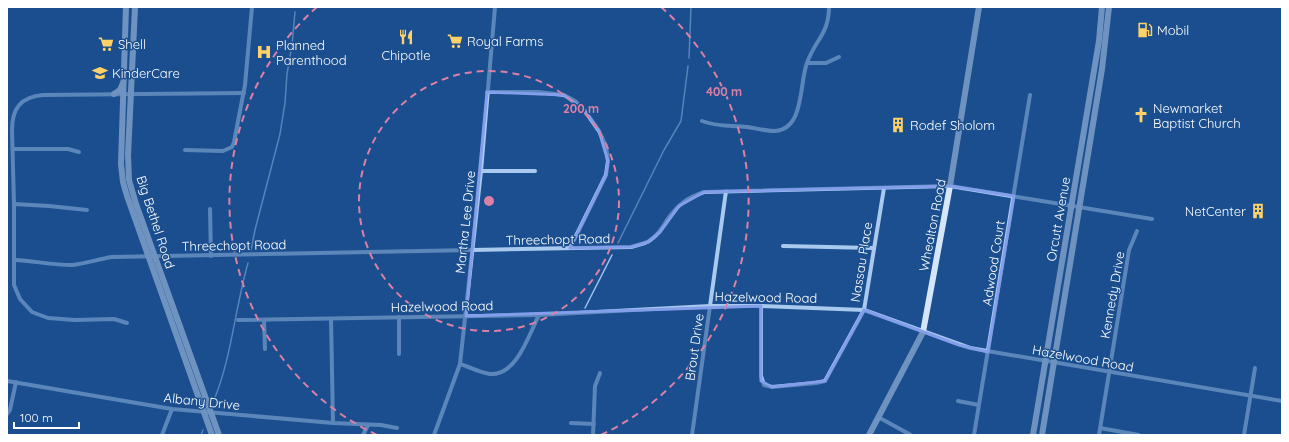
<svg xmlns="http://www.w3.org/2000/svg" width="1289" height="442" font-family="Quicksand,sans-serif">
<style>
.lines{fill:none;stroke-linecap:round;stroke-linejoin:round}
.stream{stroke:#9cc4f0;stroke-width:1.5}
.street{stroke:#a9c9ee;stroke-width:4}
.secondary{stroke:#d6e6fa;stroke-width:6}
.marked{fill:none;stroke:#839eea;stroke-width:3;stroke-linejoin:round}
.ring{fill:none;stroke:#dd80a5;stroke-width:2;stroke-dasharray:7 5}
.labels{text-anchor:middle;stroke-width:3;stroke-linejoin:round;paint-order:stroke}
.poi-label{font-size:13px;fill:#fff;stroke:#1b4f8f;text-anchor:start}
.street-label{font-size:13px;fill:#fff;stroke:#1b4f8f}
.centre{fill:#dd80a5;stroke:#1b4f8f;stroke-width:2}
.ring-label{font-size:12px;text-anchor:middle;font-weight:bold;fill:#dd80a5;stroke:#1b4f8f;stroke-width:3;stroke-linejoin:round;paint-order:stroke}
</style>
<rect width="100%" height="100%" fill="#1b4f8f"/>
<g class="lines">
<!-- stream -->
<g class="stream">
<path d="M689,58L691,7"/>
<path d="M618,243L664,150L681,121L688,66"/>
<path d="M251,250L255,230L280,134L285,103L287,74L292,45L295,12"/>
<path d="M585,308L612,255"/>
<path d="M214,400C232,356 235,308 248,263"/>
<path d="M201,435L203,430"/>
</g>
<!-- street -->
<g class="street">
<path d="M807,63H826L839,57"/>
<path d="M487,92H538L564,95L575,101L585,111L599,131L606,146L608,161L606,175L570,248"/>
<path d="M702,121C717,127 732,125 747,127C756,128 765,131 774,131C805,130 799,83 807,63C815,40 829,34 829,7"/>
<path d="M13,149H68L79,152"/>
<path d="M185,150L223,151L232,147L234,142L245,85L252,7"/>
<path d="M481,171H535"/>
<path d="M14,204L49,206L87,210"/>
<path d="M210,209L211,256"/>
<path d="M783,246L873,248"/>
<path d="M15,260C34,261 53,265 72,265C85,264 98,259 112,257L631,247C637,245 644,244 649,241C658,235 662,228 667,220C678,204 687,198 704,192L950,186L1152,219"/>
<path d="M761,306V376L764,385L772,387L816,383L825,381L864,310L884,188"/>
<path d="M399,317V354"/>
<path d="M331,319L333,423"/>
<path d="M238,320L539,315L710,306H761L864,310L970,348L1282,401"/>
<path d="M264,320L265,349"/>
<path d="M127,323L114,319L75,320L48,318L32,312L20,299L14,285V204L12,130C12,108 21,97 43,95L244,93"/>
<path d="M460,364C470,367 480,373 490,374C517,376 529,334 539,315"/>
<path d="M7,381L172,409L333,423L381,425L397,428"/>
<path d="M958,401L979,405"/>
<path d="M7,414L10,410L16,382"/>
<path d="M878,417L911,435"/>
<path d="M571,423L594,424"/>
<path d="M1100,428L1139,435"/>
<path d="M162,435L172,409"/>
<path d="M363,435L368,425"/>
<path d="M434,435L460,364L481,171L495,7"/>
<path d="M593,435L595,386L600,373"/>
<path d="M692,435L726,191"/>
<path d="M974,435L1030,95"/>
<path d="M1099,435L1129,250L1137,231"/>
<path d="M1244,435L1255,368"/>
</g>
<!-- secondary -->
<g class="secondary">
<path d="M126,7L121,164L123,182L127,196L212,435"/>
<path d="M135,7L128,155L129,180L136,204L219,435"/>
<path d="M114,94L120,90L123,83"/>
<path d="M869,435L923,332L950,186L979,7"/>
<path d="M1033,435L1099,41L1102,7"/>
<path d="M1042,435L1102,69L1109,7"/>
</g>
</g>
<!-- marked area -->
<path d="M0 0H1289V442H0ZM487,92L564,95L585,111L599,131L608,161L606,175L570,248L631,247L648,242L660,232L679,206L704,192L950,186L1014,196L988,352L959,345L864,310L825,381L772,387L761,381V306L466,316Z" fill="#1b4f8f" fill-opacity=".55" fill-rule="evenodd"/>
<path class="marked" d="M487,92L564,95L585,111L599,131L608,161L606,175L570,248L631,247L648,242L660,232L679,206L704,192L950,186L1014,196L988,352L959,345L864,310L825,381L772,387L761,381V306L466,316Z"/>
<!-- distance rings -->
<g class="ring">
<circle cx="489" cy="201" r="130"/>
<path d="M377 435A259 259 0 0 1 317 7M661 7A259 259 0 0 1 601 435"/>
</g>
<!-- icons -->
<defs>
<g id="fuel-bare" transform="scale(1.2)"><path d="M-5.5-6h7V0h2V4h1.3V-2.5L3-4.5l.8-.8L6-3V5H2.5V1h-1V6h-7ZM-4.2-4.7v3.2H.2V-4.7Z" fill="#ffd166" stroke="#1b4f8f" stroke-width="2.5" paint-order="stroke"/></g>
<g id="restaurant-bare" transform="scale(1.2)"><path d="M-5-6h1v4h1v-4h1v4h1v-4h1v5L-1.5 .5V6h-2V.5L-5-1ZM5-6V6H3V1.5H1.5Q1.5-4 5-6Z" fill="#ffd166" stroke="#1b4f8f" stroke-width="2.5" paint-order="stroke"/></g>
<g id="supermarket-bare" transform="scale(1.2)"><path d="M-6-5.5h2.5l.6 2H6L4.5 2H-2.5L-4.4-4H-6ZM-1.5 3.2a1.3 1.3 0 1 0 .1 0ZM3 3.2a1.3 1.3 0 1 0 .1 0Z" fill="#ffd166" stroke="#1b4f8f" stroke-width="2.5" paint-order="stroke"/></g>
<g id="hospital-bare" transform="scale(1.2)"><path d="M-5-5h3v3.5h4V-5h3V5h-3V1.5h-4V5h-3Z" fill="#ffd166" stroke="#1b4f8f" stroke-width="2.5" paint-order="stroke"/></g>
<g id="school-bare" transform="scale(1.2)"><path d="M0-5L7-2L0 1L-7-2ZM-4 1L0 2.5L4 1V4Q0 6-4 4Z" fill="#ffd166" stroke="#1b4f8f" stroke-width="2.5" paint-order="stroke"/></g>
<g id="church-bare" transform="scale(1.2)"><path d="M-1.2-6h2.4v3.5h3.3v2.4h-3.3V6h-2.4V-.1h-3.3v-2.4h3.3Z" fill="#ffd166" stroke="#1b4f8f" stroke-width="2.5" paint-order="stroke"/></g>
<g id="building-bare" transform="scale(1.2)"><path d="M-4-6H4V6H1V3H-1V6H-4ZM-2.5-4.3h1.7v1.8h-1.7ZM.8-4.3h1.7v1.8H.8ZM-2.5-1h1.7V.8h-1.7ZM.8-1h1.7V.8H.8Z" fill="#ffd166" stroke="#1b4f8f" stroke-width="2.5" paint-order="stroke"/></g>
</defs>
<g fill-rule="evenodd">
<use href="#fuel-bare" x="1145" y="30"/>
<use href="#restaurant-bare" x="406" y="37"/>
<use href="#supermarket-bare" x="455" y="41"/>
<use href="#supermarket-bare" x="106" y="44"/>
<use href="#hospital-bare" x="264" y="52"/>
<use href="#school-bare" x="100" y="73"/>
<use href="#church-bare" x="1141" y="115"/>
<use href="#building-bare" x="898" y="125"/>
<use href="#building-bare" x="1258" y="211"/>
</g>
<g class="labels">
<!-- poi labels -->
<g class="poi-label">
<text x="1157" y="35">Mobil</text>
<text x="467" y="46">Royal Farms</text>
<text x="118" y="49">Shell</text>
<text x="276" y="50">Planned<tspan x="276" dy="15">Parenthood</tspan></text>
<text x="406" y="60" text-anchor="middle">Chipotle</text>
<text x="112" y="78">KinderCare</text>
<text x="1153" y="113">Newmarket<tspan x="1153" dy="15">Baptist Church</tspan></text>
<text x="910" y="130">Rodef Sholom</text>
<text x="1246" y="216" text-anchor="end">NetCenter</text>
</g>
<!-- street labels -->
<g class="street-label">
<text transform="translate(1058 219) rotate(-80)" y="5">Orcutt Avenue</text>
<text transform="translate(156 222) rotate(72)" y="5">Big Bethel Road</text>
<text transform="translate(465 222) rotate(-84)" y="5">Martha Lee Drive</text>
<text transform="translate(932 225) rotate(-79)" y="5">Whealton Road</text>
<text transform="translate(558 239) rotate(-1)" y="5">Threechopt Road</text>
<text transform="translate(234 245) rotate(-1)" y="5">Threechopt Road</text>
<text transform="translate(861 262) rotate(-81)" y="5">Nassau Place</text>
<text transform="translate(993 263) rotate(-81)" y="5">Adwood Court</text>
<text transform="translate(1112 295) rotate(-80)" y="5">Kennedy Drive</text>
<text transform="translate(766 297) rotate(1)" y="5">Hazelwood Road</text>
<text transform="translate(442 306) rotate(-1)" y="5">Hazelwood Road</text>
<text transform="translate(694 347) rotate(-82)" y="5">Brout Drive</text>
<text transform="translate(1083 358) rotate(10)" y="5">Hazelwood Road</text>
<text transform="translate(202 401) rotate(6)" y="5">Albany Drive</text>
</g>
</g>
<circle cx="489" cy="201" r="6" class="centre"/>
<g class="ring-label">
<text x="724" y="96">400 m</text>
<text x="581" y="113">200 m</text>
</g>
<!-- border -->
<rect width="1289" height="442" fill="none" stroke="#ffffff" stroke-width="16"/>
<!-- scale -->
<path d="M14 422v6h65v-6" fill="none" stroke="#ffffff" stroke-width="2"/>
<text x="20" y="422" font-size="12" fill="#ffffff" stroke="#1b4f8f" stroke-width="3" paint-order="stroke">100 m</text>
</svg>
